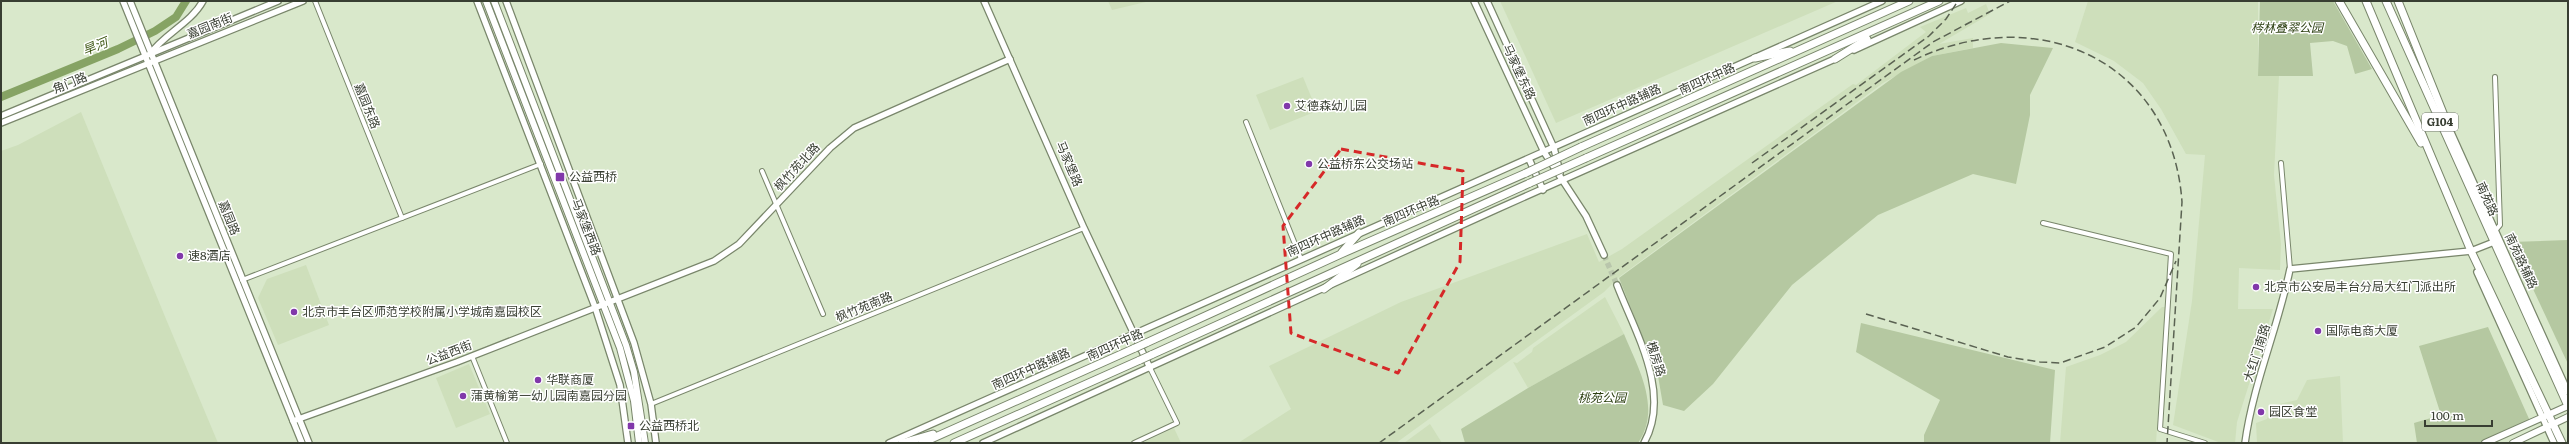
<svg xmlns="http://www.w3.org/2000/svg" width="2569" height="444" font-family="Literata,'Noto Sans SC',serif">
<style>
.built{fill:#cedfbb}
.green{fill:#b5c8a1}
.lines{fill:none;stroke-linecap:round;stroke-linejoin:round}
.river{stroke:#86a364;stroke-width:8}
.secondary-tunnel{stroke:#b9c6ac;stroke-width:5.5;stroke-dasharray:5.5 3;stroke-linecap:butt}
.street-casing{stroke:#79866b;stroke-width:6}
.secondary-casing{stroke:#79866b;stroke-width:8}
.primary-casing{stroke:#79866b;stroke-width:8}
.highway-casing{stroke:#79866b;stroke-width:9}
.street{stroke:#fff;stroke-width:4}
.secondary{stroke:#fff;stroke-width:5.5}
.primary{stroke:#fff;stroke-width:6}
.highway{stroke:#fff;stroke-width:7}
.rail{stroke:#5a6252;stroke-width:1.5;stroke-dasharray:8 4;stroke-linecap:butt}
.highway-bridge-casing{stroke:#79866b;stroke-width:9;stroke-linecap:butt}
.highway-bridge{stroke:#fff;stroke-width:7}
.marked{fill:none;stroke:#d62828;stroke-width:3;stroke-dasharray:8 5;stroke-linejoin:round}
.poi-dot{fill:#8138aa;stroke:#fff;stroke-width:1.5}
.labels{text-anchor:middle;stroke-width:3;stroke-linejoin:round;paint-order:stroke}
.shield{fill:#fff;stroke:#747870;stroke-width:1}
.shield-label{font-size:11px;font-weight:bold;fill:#383e32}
.street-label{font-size:12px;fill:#383e32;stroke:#fff}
.park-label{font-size:12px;font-style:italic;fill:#2d4012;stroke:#fff}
.poi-label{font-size:12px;fill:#383e32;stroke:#fff;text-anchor:start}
.water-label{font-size:13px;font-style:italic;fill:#3c5612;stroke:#fff}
</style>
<rect width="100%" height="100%" fill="#d9e8cb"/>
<!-- built -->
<g class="built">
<path d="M1108,1H1150L1112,10Z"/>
<path d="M1500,1H1838L1556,123Z"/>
<path d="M2088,1H2258V76H2279L2274,175L2281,244L2280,270L2239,268L2238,309H2273L2237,422L2235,443H2221L2173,425L2192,301L2205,155L2186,154L2161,109L2143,83L2114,61L2075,42Z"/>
<path d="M1986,4L1990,14L1939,44L1973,38V48L1932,56L1883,83L1619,277L1604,292L1396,443H1238L1291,409L1269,366L1401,302L1587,234L1599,262L1622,249L1853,84L1856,85L1926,32L1920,27L1966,8L1968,13Z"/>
<path d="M1303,77L1317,111L1270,130L1256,95Z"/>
<path d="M81,112L166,319L218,443H1V151L18,145Z"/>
<path d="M306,265L329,325L278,345L258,298L267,279Z"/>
<path d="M1605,297L1624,334L1528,388L1513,362L1517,363L1532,352L1533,348Z"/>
<path d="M2162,307H2165L2156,443H2060L2066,367L2100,355L2126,342Z"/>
<path d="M469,364L490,414L456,428L436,378Z"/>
<path d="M2340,376L2343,443H2257L2256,423L2267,419L2271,406L2297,400L2307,380Z"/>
<path d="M1430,424L1442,443H1404Z"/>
<path d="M1174,428L1181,443H1142Z"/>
</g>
<!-- green -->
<g class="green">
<path d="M2260,1H2333L2372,69L2355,74L2347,46L2333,41L2310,43L2313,76H2258Z"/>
<path d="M2001,43L2053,48L2030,95V115L2016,184L1973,174L1878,215L1792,285L1713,384L1684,411L1663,405L1658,376L1619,278L1901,72L1932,56Z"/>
<path d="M2568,240V364L2511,242Z"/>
<path d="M1861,323L2055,370L2050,443H1924V435L1940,400L1856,352Z"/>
<path d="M2488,327L2530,421L2483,443H2417L2414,423L2441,415L2419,346Z"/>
<path d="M1624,334C1638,368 1662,408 1638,443H1465L1461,429L1528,388Z"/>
</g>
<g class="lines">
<!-- river -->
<path class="river" d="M1,97L118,49L155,31L176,17L186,1"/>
<!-- secondary-tunnel -->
<path class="secondary-tunnel" d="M1604,255L1617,285"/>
<!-- street casing -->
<g class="street-casing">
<g id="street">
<path d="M315,1L402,218"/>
<path d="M2495,77L2500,225L2495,231"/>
<path d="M1246,122L1301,259"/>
<path d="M2281,163L2290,269"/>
<path d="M762,171L823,314"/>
<path d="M2043,223L2171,254L2160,429L2205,443"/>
<path d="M242,280L541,164"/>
<path d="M472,356L507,443"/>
<path d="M651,404L1084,228"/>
<path d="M1134,443L1177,423L1150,368"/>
</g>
</g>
<!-- secondary casing -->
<g class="secondary-casing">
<g id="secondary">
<path d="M123,1L302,443"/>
<path d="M130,1L309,443"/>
<path d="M477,1L595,307L620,385L628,443"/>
<path d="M506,1L634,343L651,404L656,443"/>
<path d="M984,1L1084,228L1150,368"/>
<path d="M1474,1L1544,152L1586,216L1604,255"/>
<path d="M1487,1L1554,148L1560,173"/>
<path d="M1854,50L1961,1"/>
<path d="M150,54C164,34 191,23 203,1"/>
<path d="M1,116L278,1"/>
<path d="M1,123L303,1"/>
<path d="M2448,126L2568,392"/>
<path d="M1529,159L1543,190"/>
<path d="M2477,272L2554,443"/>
<path d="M1617,285C1635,332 1672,393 1644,443"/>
<path d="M293,421L457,362L714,261L739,244L830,148L854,128L1010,59"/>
<path d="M889,443L1882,1"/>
<path d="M983,443L1495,210L1837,58"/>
<path d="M2245,443C2253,384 2278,328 2290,269L2471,251L2499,240"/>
</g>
</g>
<!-- primary casing -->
<g class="primary-casing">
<g id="primary">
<path d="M486,1L620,348L634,401L639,443"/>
<path d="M494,1L626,345L634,372L645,443"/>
<path d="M2485,443L2568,406"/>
<path d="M2513,443L2568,417"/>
</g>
</g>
<!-- highway casing -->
<g class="highway-casing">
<g id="highway">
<path d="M2339,1L2421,143"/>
<path d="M2366,1L2471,251L2562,443"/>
<path d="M2386,1L2568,406"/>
<path d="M2398,1L2445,118L2448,131"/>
<path d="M1755,58L1790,51"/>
<path d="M1835,59L1867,39"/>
<path d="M1581,147L1909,1"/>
<path d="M1586,158L1939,1"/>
<path d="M1342,252L1359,233"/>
<path d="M1324,289L1357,264"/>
<path d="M1146,343L1341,254L1526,173"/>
<path d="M1151,355L1530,183"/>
<path d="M902,443L933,434"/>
<path d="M922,443L1135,348"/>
<path d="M954,443L1140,360"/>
</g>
</g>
<!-- street -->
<use href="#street" class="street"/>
<!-- secondary -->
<use href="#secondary" class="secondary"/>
<!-- primary -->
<use href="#primary" class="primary"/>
<!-- highway -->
<use href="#highway" class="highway"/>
<!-- rail -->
<g class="rail">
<path d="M1914,60C2037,1 2172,60 2182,202L2167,443"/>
<path d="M1752,163L1929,36L1946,19L1958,1"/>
<path d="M1866,314L2008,357L2040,362L2060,363L2105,347L2136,327L2160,298L2176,261"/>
<path d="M1379,443L1933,42L2010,1"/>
</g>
<!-- highway-bridge casing -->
<g class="highway-bridge-casing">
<g id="highway-bridge">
<path d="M1526,173L1581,147"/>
<path d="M1530,183L1586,158"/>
<path d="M1135,348L1146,343"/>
<path d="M1140,360L1151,355"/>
</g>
</g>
<!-- highway-bridge -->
<use href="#highway-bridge" class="highway-bridge"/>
</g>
<!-- marked area -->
<path class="marked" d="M1341,149L1463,171L1460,262L1398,373L1291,333L1283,226Z"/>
<!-- markers -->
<g class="poi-dot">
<circle cx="1287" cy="106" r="4"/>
<circle cx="1309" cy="164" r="4"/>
<rect x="555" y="172" width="10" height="10" rx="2"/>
<circle cx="180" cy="256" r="4"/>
<circle cx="2256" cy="287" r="4"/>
<circle cx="294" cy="312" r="4"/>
<circle cx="2318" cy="331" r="4"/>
<circle cx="538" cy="380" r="4"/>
<circle cx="463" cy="396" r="4"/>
<circle cx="2261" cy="412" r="4"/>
<rect x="627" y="422" width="8" height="8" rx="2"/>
</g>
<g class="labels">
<!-- shield labels -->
<rect class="shield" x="2422" y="113" width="36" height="18" rx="3"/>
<g class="shield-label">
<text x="2440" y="126">G104</text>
</g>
<!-- street labels -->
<g class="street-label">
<text transform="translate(210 26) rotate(-22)" y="4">嘉园南街</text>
<text transform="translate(1519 72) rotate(65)" y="4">马家堡东路</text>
<text transform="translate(1707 79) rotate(-24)" y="4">南四环中路</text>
<text transform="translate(70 83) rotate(-22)" y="4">角门路</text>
<text transform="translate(1622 105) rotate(-24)" y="4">南四环中路辅路</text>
<text transform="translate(367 106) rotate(68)" y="4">嘉园东路</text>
<text transform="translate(1069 164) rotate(67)" y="4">马家堡路</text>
<text transform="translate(797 167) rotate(-47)" y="4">枫竹苑北路</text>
<text transform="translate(2487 199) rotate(66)" y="4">南苑路</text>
<text transform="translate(1411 211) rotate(-23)" y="4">南四环中路</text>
<text transform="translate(229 218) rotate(68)" y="4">嘉园路</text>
<text transform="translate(586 227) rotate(69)" y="4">马家堡西路</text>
<text transform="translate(1326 236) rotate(-24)" y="4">南四环中路辅路</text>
<text transform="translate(2521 261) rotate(65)" y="4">南苑路辅路</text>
<text transform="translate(864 307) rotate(-22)" y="4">枫竹苑南路</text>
<text transform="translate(1115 345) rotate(-24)" y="4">南四环中路</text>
<text transform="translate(449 353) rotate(-21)" y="4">公益西街</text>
<text transform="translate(2257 353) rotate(-72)" y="4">大红门南路</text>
<text transform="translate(1656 359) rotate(72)" y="4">槐房路</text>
<text transform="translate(1031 369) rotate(-24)" y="4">南四环中路辅路</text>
</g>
<!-- park labels -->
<g class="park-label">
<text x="2287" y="32">梣林叠翠公园</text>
<text x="1602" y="402">桃苑公园</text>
</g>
<!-- poi labels -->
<g class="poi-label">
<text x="1295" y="110">艾德森幼儿园</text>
<text x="1317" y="168">公益桥东公交场站</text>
<text x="569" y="181">公益西桥</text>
<text x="188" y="260">速8酒店</text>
<text x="2264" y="291">北京市公安局丰台分局大红门派出所</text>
<text x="302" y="316">北京市丰台区师范学校附属小学城南嘉园校区</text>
<text x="2326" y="335">国际电商大厦</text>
<text x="546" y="384">华联商厦</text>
<text x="471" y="400">蒲黄榆第一幼儿园南嘉园分园</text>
<text x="2269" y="416">园区食堂</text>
<text x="639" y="430">公益西桥北</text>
</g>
<!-- water labels -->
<g class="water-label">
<text transform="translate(95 46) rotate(-22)" y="5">旱河</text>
</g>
</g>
<!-- border -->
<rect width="2569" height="444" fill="none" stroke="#383e32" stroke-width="4"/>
<!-- scale -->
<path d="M2425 420v6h67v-6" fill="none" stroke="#383e32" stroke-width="2"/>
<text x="2431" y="420" font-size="12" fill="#383e32" stroke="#ffffff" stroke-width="3" paint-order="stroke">100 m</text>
</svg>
